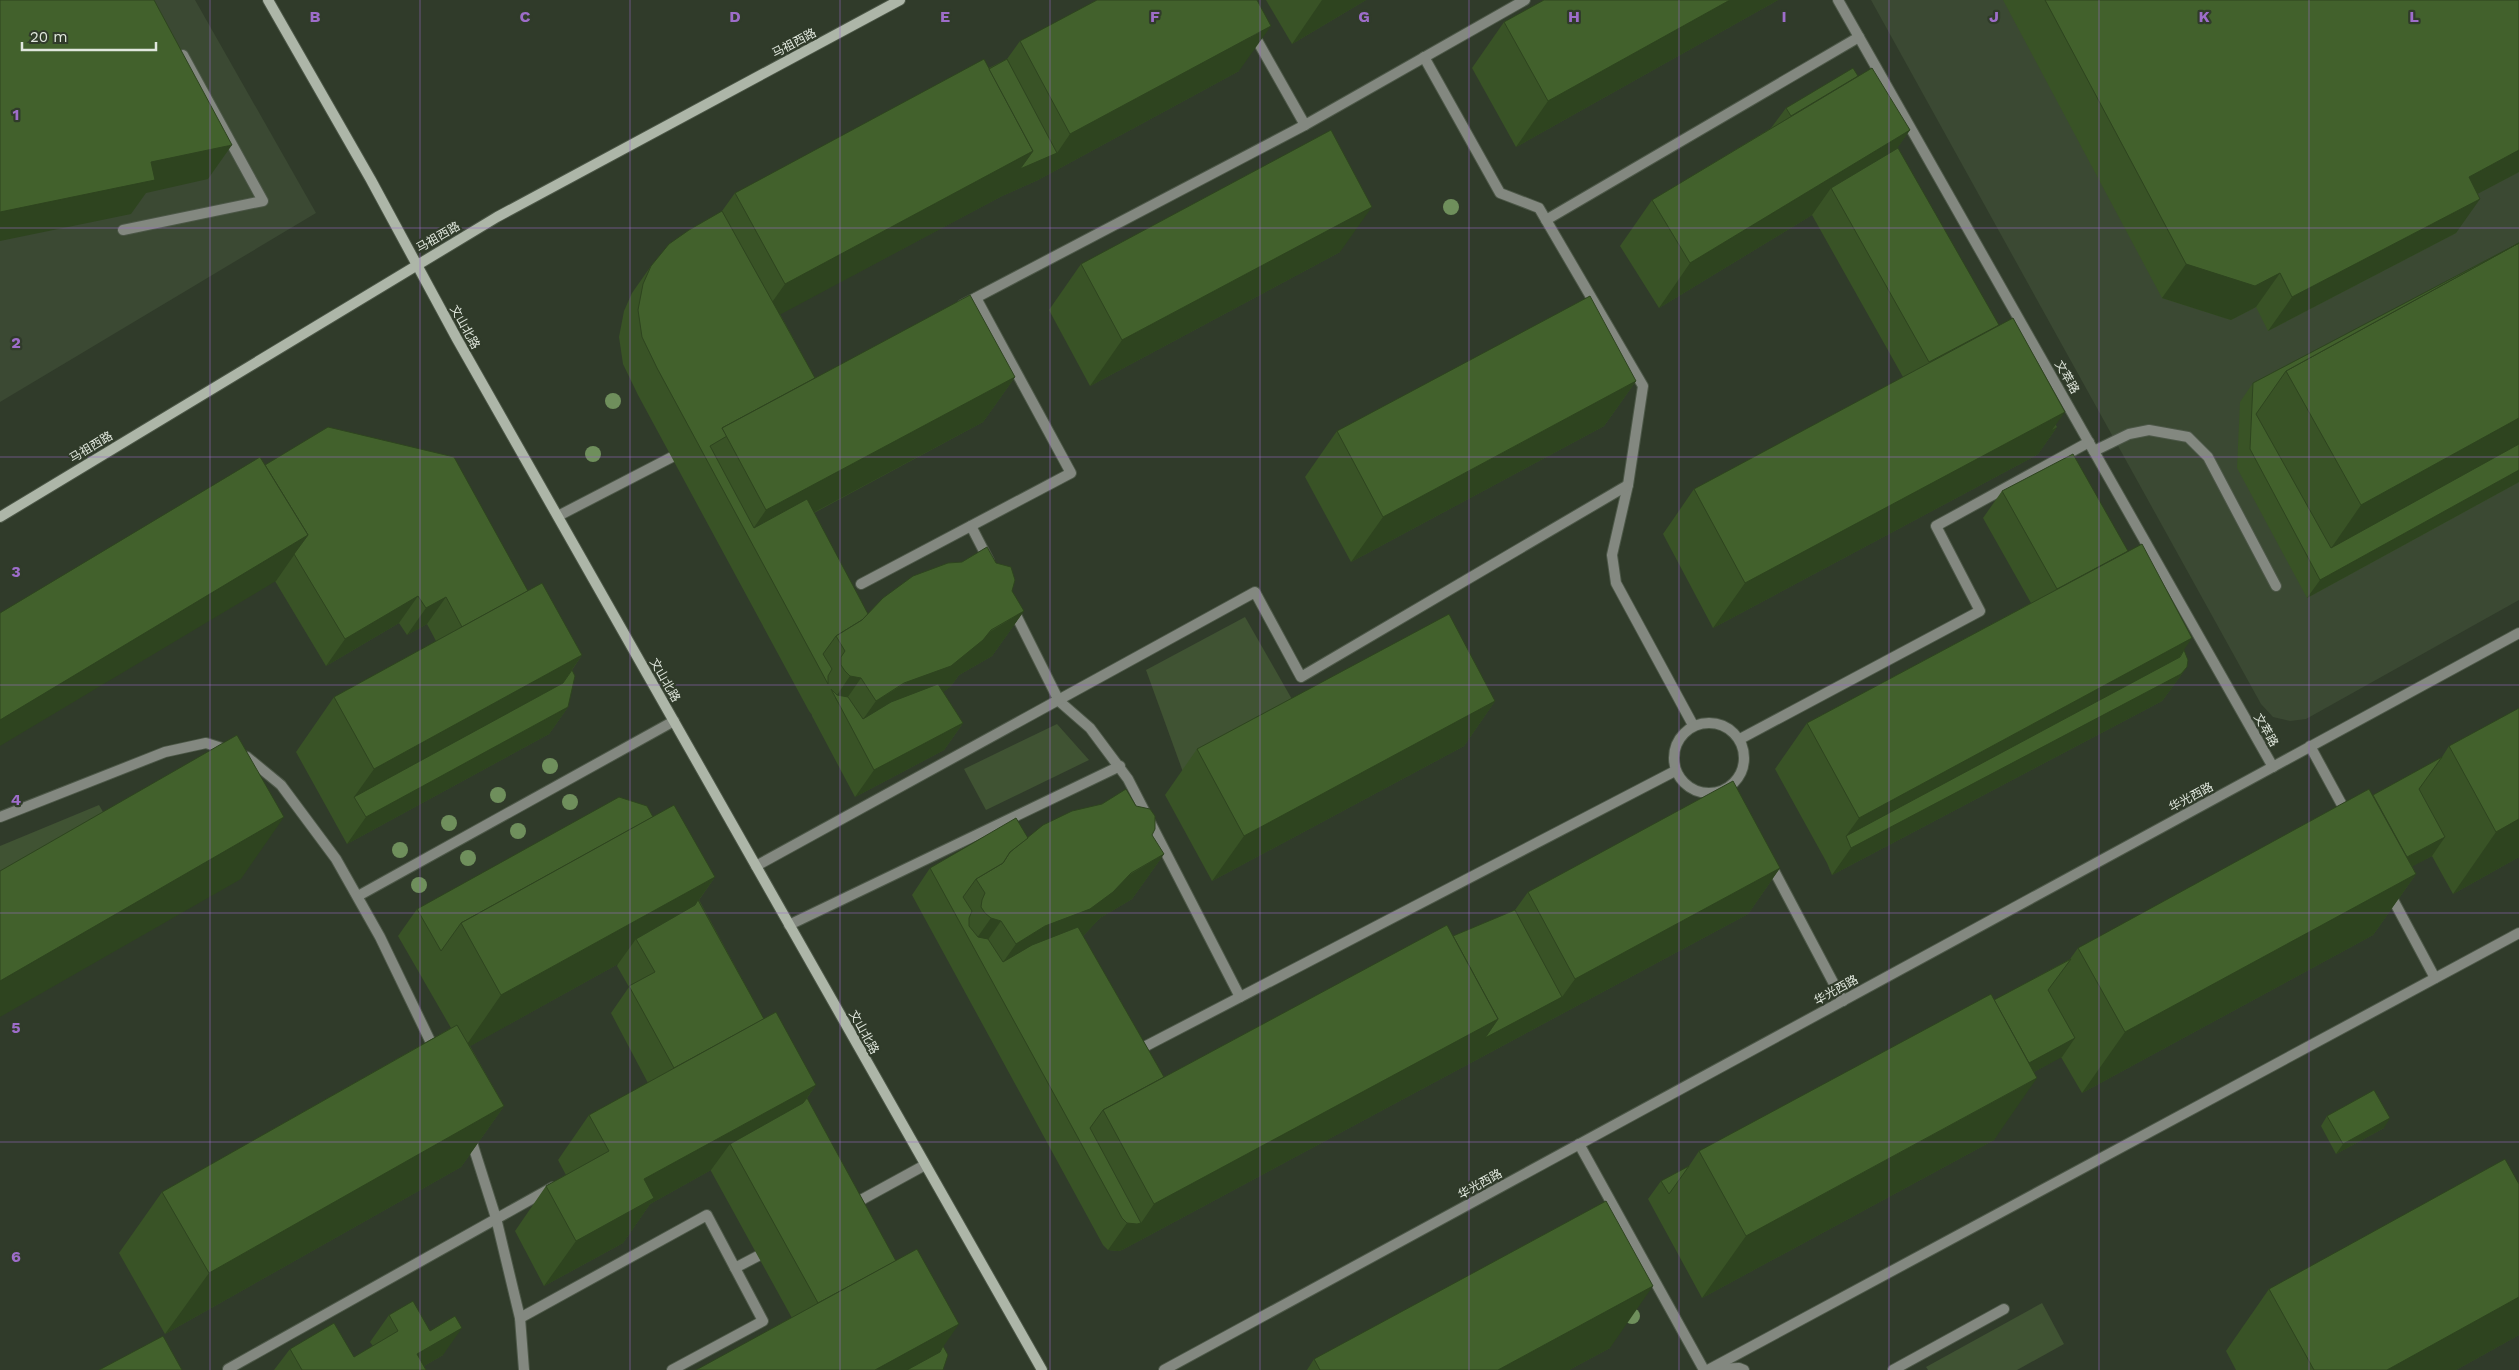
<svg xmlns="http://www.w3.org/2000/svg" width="2519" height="1370" font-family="'Work Sans','Noto Sans SC',sans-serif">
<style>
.built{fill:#3b4933}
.green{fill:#405333}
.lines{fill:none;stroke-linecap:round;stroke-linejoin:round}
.service-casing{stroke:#4c5747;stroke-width:12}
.minor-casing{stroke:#4c5747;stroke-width:12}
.tertiary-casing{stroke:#4c5747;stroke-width:12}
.secondary-casing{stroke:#4c5747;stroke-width:12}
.service{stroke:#838880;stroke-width:10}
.minor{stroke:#838880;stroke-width:10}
.tertiary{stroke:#838880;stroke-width:10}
.secondary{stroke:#adb6a8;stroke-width:10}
.tree{fill:#6f8f5c}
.wall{fill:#395326}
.shaded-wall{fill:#2e441f}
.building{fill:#42612c;stroke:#2e441f}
.grid{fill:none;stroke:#9e6dca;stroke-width:1;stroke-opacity:0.55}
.labels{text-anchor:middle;stroke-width:4.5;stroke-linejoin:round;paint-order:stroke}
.street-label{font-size:12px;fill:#e0e7dd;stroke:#303b2a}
.grid-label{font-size:16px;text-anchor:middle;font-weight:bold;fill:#9e6dca;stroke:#303b2a;stroke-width:4.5;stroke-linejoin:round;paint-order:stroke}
</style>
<rect width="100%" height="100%" fill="#303b2a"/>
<!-- built -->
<g class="built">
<path d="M0,0H195L316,213L0,402Z"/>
<path d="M1871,0H2519V600L2306,719L2290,721L2273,717L2261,704Z"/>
</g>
<!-- green -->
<g class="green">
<path d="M1245,617L1297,708L1183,772L1146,670Z"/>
<path d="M1057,724L1089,760L986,810L964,769Z"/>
<path d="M99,805L119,840L0,908V846Z"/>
<path d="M2042,1303L2064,1344L2017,1370H1928L1926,1367Z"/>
</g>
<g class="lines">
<!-- service casing -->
<g class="service-casing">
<g id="service">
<path d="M123,230L263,201L183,55"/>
<path d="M2094,451L2129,434L2149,430L2188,437L2208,457L2276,586"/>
<path d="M2310,746L2348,816"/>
</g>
</g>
<!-- minor casing -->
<g class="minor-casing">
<g id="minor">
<path d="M1253,33L1305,125"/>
<path d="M1424,57L1500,193L1539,208L1643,386L1628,485L1612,555L1616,583L1693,725"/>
<path d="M1546,220L1859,37"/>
<path d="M962,305L1305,125L1525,0"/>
<path d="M558,516L672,457"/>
<path d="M971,526L989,561"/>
<path d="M861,584L1071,473L976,298"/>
<path d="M1012,607L1059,701L1090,728L1128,779L1240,997"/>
<circle cx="1709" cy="758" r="35"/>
<path d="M1740,739L1980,611L1936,526L2089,442"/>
<path d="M241,755L247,757L281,785L336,859L380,937L435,1051"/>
<path d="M0,817L165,752L206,743L228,750"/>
<path d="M1770,863L1843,1001"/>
<path d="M756,866L1255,592L1301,677L1628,485"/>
<path d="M2389,892L2435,978"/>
<path d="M358,896L674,721"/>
<path d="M789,925L1120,766"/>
<path d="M1144,1047L1675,771"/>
<path d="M470,1136L496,1218L520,1318L524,1370"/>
<path d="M1579,1144L1704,1370"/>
<path d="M850,1206L925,1165"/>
<path d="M735,1268L758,1256"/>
<path d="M520,1318L707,1215L763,1321L672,1370"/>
<path d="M228,1369L553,1187"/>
<path d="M1715,1369L1739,1368L1744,1370"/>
<path d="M1708,1370L2519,933"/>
<path d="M1893,1370L2004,1309"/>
</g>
</g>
<!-- tertiary casing -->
<g class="tertiary-casing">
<g id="tertiary">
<path d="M1838,0L2273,767"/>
<path d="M1164,1370L2519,633"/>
</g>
</g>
<!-- secondary casing -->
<g class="secondary-casing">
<g id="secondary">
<path d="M268,0L371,180L457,339L1042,1370"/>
<path d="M0,517L497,217L900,0"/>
</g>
</g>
<!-- service -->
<use href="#service" class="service"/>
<!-- minor -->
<use href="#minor" class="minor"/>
<!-- tertiary -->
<use href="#tertiary" class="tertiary"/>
<!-- secondary -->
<use href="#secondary" class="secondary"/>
</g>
<!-- trees -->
<g class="tree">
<circle cx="1451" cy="207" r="8"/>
<circle cx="613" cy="401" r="8"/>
<circle cx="593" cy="454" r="8"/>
<circle cx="550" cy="766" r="8"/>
<circle cx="498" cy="795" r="8"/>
<circle cx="570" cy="802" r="8"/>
<circle cx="449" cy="823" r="8"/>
<circle cx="518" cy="831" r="8"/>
<circle cx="400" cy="850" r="8"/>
<circle cx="468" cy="858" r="8"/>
<circle cx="419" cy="885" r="8"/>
<circle cx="1632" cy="1316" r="8"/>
</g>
<!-- wall -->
<g class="wall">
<path d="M1266,0H1366L1292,44Z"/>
<path d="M1544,0H1778L1516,147L1472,68L1504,22Z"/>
<path d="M2003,0H2519V172L2477,194L2456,233L2268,331L2256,307L2231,320L2162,298Z"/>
<path d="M1020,41L1239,71L1038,180L1002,196L780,314L815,378L1015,377L983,422L814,513L868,614L1012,591L1024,611L992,656L959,675L951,686L943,692L963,723L944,750L855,797L812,716V715L809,711L638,395L623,364L619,337L624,311L632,293L651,266L722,211L735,193L1007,59Z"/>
<path d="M1858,76L1910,130L1897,148L2057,427L2038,454L2033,457L1713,628L1663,534L1694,489L1903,377L1812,215L1659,308L1620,246L1652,200L1771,128L1786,108Z"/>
<path d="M2519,243V482L2307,598L2237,468L2240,402L2253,383Z"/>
<path d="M1340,252L1090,386L1049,310L1081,264Z"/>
<path d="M1636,381L1604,426L1351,562L1305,477L1337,431Z"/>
<path d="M265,465L528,591L582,655L572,670L568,707L549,734L347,844L296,752L334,697L436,641L427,624L407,635L399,623L326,666L275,581Z"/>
<path d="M2002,491L2184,650L2187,667L2162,701L1832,875L1827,863L1775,769L1807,723L2031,603L1983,518Z"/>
<path d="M1495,701L1464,746L1212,881L1165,795L1197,749Z"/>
<path d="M2449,746L2519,857L2453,894L2432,856L2412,866L2416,874L2373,935L2082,1093L2061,1057L2034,1072L1994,1140L1702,1298L1648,1199L1661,1181L1689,1166L1699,1151L1994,1000L2070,959L2078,948L2373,795L2442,757Z"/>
<path d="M653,817L715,877L699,900L764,1019L816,1085L807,1098L896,1261L792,1318L711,1171V1170L650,1204L623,1243L544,1286L515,1231L546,1186L566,1175L558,1160L589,1115L648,1083L611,1013L629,987L617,966L618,964L470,1046L504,1106L461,1167L165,1334L119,1253L162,1192L451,1028L398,936L417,909Z"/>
<path d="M1028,838L1164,854L1132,899L1100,918L1083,936L1164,1077L1453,936L1515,910L1528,892L1780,868L1748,914L1122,1250L1118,1251L1108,1250L1103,1245L912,895L930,868Z"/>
<path d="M2327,1116L2384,1128L2336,1154L2321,1126Z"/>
<path d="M2519,1184V1335L2456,1370H2236L2226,1351L2269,1289Z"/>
<path d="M389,1315L443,1355L424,1366L426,1370H274L290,1349L354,1357L373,1346L370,1342Z"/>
<path d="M1610,1348L1569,1370H1307L1314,1359Z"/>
</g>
<!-- shaded-wall -->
<g class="shaded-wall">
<path d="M1322,0H1366L1292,44Z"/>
<path d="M1730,0H1778L1516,147L1548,101Z"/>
<path d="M1271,26L1239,71L1038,180L1002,196L753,329L785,284L1033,151L1057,153L1070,134Z"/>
<path d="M1910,130L1878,175L1831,188L1812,215L1659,308L1690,263Z"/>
<path d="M232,145L208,179L146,193L131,214L0,241V212L151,162Z"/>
<path d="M2519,150V172L2445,211L2469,177Z"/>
<path d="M2480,199L2456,233L2268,331L2292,297Z"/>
<path d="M1372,207L1340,252L1090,386L1122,340Z"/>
<path d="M2186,264L2280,273L2256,307L2231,320L2162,298Z"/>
<path d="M1015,377L983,422L753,545L748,536L766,510Z"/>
<path d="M1636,381L1604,426L1351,562L1383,517Z"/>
<path d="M2065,412L2052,430L2057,427L2038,454L2033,457L1713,628L1745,583Z"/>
<path d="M2519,418V455L2318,567L2361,505Z"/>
<path d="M2519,470V482L2307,598L2320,580Z"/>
<path d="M308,535L276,581L0,746V720Z"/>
<path d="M418,596L399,623L326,666L345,639Z"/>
<path d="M446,597L427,624L407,635L426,608Z"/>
<path d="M1024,611L992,656L959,675L951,686L919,711L854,732L876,701Z"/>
<path d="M2192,638L2161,684L2187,667L2162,701L1832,875L1851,848L1846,836L1859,818Z"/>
<path d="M582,655L544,710L354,797L374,769Z"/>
<path d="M850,676L861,678L841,707L835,698Z"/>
<path d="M1495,701L1464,746L1212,881L1244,836Z"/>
<path d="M568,707L549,734L347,844L366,817Z"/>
<path d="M963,723L944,750L855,797L874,770Z"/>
<path d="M284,817L241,879L0,1017V981Z"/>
<path d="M2519,819V857L2453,894L2496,832Z"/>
<path d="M2445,837L2432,856L2353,898L2366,879Z"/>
<path d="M1164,854L1132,899L1100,918L1082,937L991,979L1016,944Z"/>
<path d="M1780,868L1748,914L1122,1250L1118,1251L1108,1250L1127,1223H1141L1154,1204L1498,1019L1562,997L1575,979Z"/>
<path d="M2416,874L2373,935L2082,1093L2125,1032Z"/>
<path d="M715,877L676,932L636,939L618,964L463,1050L501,995Z"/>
<path d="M991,918L1001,921L978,954L972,945Z"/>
<path d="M2075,1038L2062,1057L1974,1104L1988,1085Z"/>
<path d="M2037,1078L1994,1140L1702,1298L1746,1236Z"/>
<path d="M816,1085L784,1130L730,1144L711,1170L650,1204L623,1243L544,1286L576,1241L644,1179Z"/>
<path d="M504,1106L461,1167L165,1334L209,1273Z"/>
<path d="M2390,1118L2384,1128L2336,1154L2343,1144Z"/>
<path d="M1653,1286L1610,1348L1569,1370H1498Z"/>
<path d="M2519,1297V1335L2456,1370H2387Z"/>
<path d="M959,1324L927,1370H875Z"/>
<path d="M462,1328L443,1355L417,1370V1354Z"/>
</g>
<!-- building -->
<g class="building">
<path d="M0,0H154L232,145L151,162L155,180L0,212Z"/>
<path d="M1097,0H1257L1271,26L1070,134L1020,41Z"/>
<path d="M1544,0H1730L1548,101L1504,22Z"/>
<path d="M2045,0H2519V150L2469,177L2480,199L2292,297L2280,273L2255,286L2186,264Z"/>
<path d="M984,59L1033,151L785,284L735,193Z"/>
<path d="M1007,59L1057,153L1020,169L1033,151L989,69Z"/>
<path d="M1853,68L1858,76L1791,116L1786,108Z"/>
<path d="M1872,68L1910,130L1690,263L1652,200Z"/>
<path d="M1331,130L1372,207L1122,340L1081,264Z"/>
<path d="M1898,148L1999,325L1929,362L1831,188Z"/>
<path d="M722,211L815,378L722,428L727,436L710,446L754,528L807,499L868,614L862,620L836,636L823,654L832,669L828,676V684L657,368L642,337L638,310L643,284L651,266L669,244L689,230Z"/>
<path d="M2519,243V418L2361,505L2286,371Z"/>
<path d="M2519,243L2286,371L2256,414L2331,548L2519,444V470L2320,580L2250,449L2253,383Z"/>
<path d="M970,295L1015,377L766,510L722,428Z"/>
<path d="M1590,296L1636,381L1383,517L1337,431Z"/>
<path d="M2013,318L2065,412L1745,583L1694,489Z"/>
<path d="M328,427L454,457L528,591L462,627L446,597L426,608L418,596L345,639L294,554L308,535L265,465Z"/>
<path d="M2073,454L2128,551L2057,589L2002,491Z"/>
<path d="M260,457L308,535L0,720V613Z"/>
<path d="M2142,544L2192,638L1859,818L1807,723Z"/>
<path d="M987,547L996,563L1011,567L1015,580L1012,591L1024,611L991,630L983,640L951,666L904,683L876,701L861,678L850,676L845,671L841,665V657L845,651L836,636L862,620L883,598L913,576L948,563L962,562Z"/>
<path d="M542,583L582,655L374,769L334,697Z"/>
<path d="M1449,614L1495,701L1244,836L1197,749Z"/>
<path d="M2184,650L2188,660L2187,667L2181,674L1851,848L1846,836L2180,657Z"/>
<path d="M572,670L575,676L568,707L366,817L354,797L563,683Z"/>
<path d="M938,684L963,723L874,770L831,689L837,695L848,697L863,719L891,702Z"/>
<path d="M2519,708V819L2496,832L2449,746Z"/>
<path d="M237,735L284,817L0,981V871Z"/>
<path d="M2442,757L2419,789L2445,837L2407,857L2373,795Z"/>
<path d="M1733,781L1780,868L1575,979L1528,892Z"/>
<path d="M1126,789L1136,806L1150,809L1155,816V829L1152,835L1164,854L1131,873L1113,892L1090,909L1045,926L1016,944L1001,921L991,918L985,913L981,907L982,900L985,893L976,879L1003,863L1010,852L1043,825L1072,811L1102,804Z"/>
<path d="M2369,789L2416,874L2125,1032L2078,948Z"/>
<path d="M619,797L647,806L653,817L461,923L441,951L417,909Z"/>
<path d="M674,805L715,877L501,995L461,923Z"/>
<path d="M1016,818L1028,838L1010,852L1003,863L976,879L963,897L972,911L969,918V926L978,937L988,939L1003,962L1032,945L1078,927L1164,1077L1103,1110L1090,1128L1141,1223L1137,1224L1127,1223L1122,1218L930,868Z"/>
<path d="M698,900L764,1019L674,1068L629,986L655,972L636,939L695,905Z"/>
<path d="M1515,910L1562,997L1485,1038L1498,1019L1453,936Z"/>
<path d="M1447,925L1498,1019L1154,1204L1103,1110Z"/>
<path d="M2071,959L2048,990L2075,1038L2029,1063L1994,1000Z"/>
<path d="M1991,994L2037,1078L1746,1236L1699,1151Z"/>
<path d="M776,1012L816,1085L644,1179L654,1198L576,1241L546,1186L609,1151L589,1115Z"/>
<path d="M457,1025L504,1106L209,1273L162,1192Z"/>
<path d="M2374,1090L2390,1118L2343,1144L2327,1116Z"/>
<path d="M807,1098L896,1261L818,1303L730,1144L803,1103Z"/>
<path d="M2505,1159L2519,1184V1297L2387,1370H2314L2269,1289Z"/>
<path d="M1689,1166L1669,1194L1661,1181Z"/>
<path d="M1606,1201L1653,1286L1498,1370H1320L1314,1359Z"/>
<path d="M917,1249L959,1324L875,1370H696Z"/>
<path d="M413,1301L430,1331L455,1316L462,1328L417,1354L426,1370H302L290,1349L334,1323L354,1357L398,1331L389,1315Z"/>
<path d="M163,1336L182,1370H99Z"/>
<path d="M943,1346L948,1355L943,1370H907L940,1352Z"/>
</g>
<!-- grid -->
<path class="grid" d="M210,0V1370M420,0V1370M630,0V1370M840,0V1370M1050,0V1370M1260,0V1370M1469,0V1370M1679,0V1370M1889,0V1370M2099,0V1370M2309,0V1370M0,228H2519M0,457H2519M0,685H2519M0,913H2519M0,1142H2519"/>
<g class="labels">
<!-- street labels -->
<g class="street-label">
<text transform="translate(794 43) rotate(-28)" y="4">马祖西路</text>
<text transform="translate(438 237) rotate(-30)" y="4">马祖西路</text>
<text transform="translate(465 327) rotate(61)" y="4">文山北路</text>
<text transform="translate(2067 377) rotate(60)" y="4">文萃路</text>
<text transform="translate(91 447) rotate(-31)" y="4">马祖西路</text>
<text transform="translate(665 680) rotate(60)" y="4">文山北路</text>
<text transform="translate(2266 730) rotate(60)" y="4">文萃路</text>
<text transform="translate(2191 797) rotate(-28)" y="4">华光西路</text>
<text transform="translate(1836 990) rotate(-29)" y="4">华光西路</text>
<text transform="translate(864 1032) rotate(61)" y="4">文山北路</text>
<text transform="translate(1480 1184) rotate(-29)" y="4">华光西路</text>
</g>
</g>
<g class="grid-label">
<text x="315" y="22">B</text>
<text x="525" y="22">C</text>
<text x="735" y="22">D</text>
<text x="945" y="22">E</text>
<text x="1155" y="22">F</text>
<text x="1364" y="22">G</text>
<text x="1574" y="22">H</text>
<text x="1784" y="22">I</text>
<text x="1994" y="22">J</text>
<text x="2204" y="22">K</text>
<text x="2414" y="22">L</text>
<text x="16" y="120">1</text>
<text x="16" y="348">2</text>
<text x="16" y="577">3</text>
<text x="16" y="805">4</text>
<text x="16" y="1033">5</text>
<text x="16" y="1262">6</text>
</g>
<!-- scale -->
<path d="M22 42v8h134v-8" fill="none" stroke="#e0e7dd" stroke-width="2.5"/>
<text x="30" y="42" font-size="15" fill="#e0e7dd" stroke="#303b2a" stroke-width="4" paint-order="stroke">20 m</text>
</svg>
